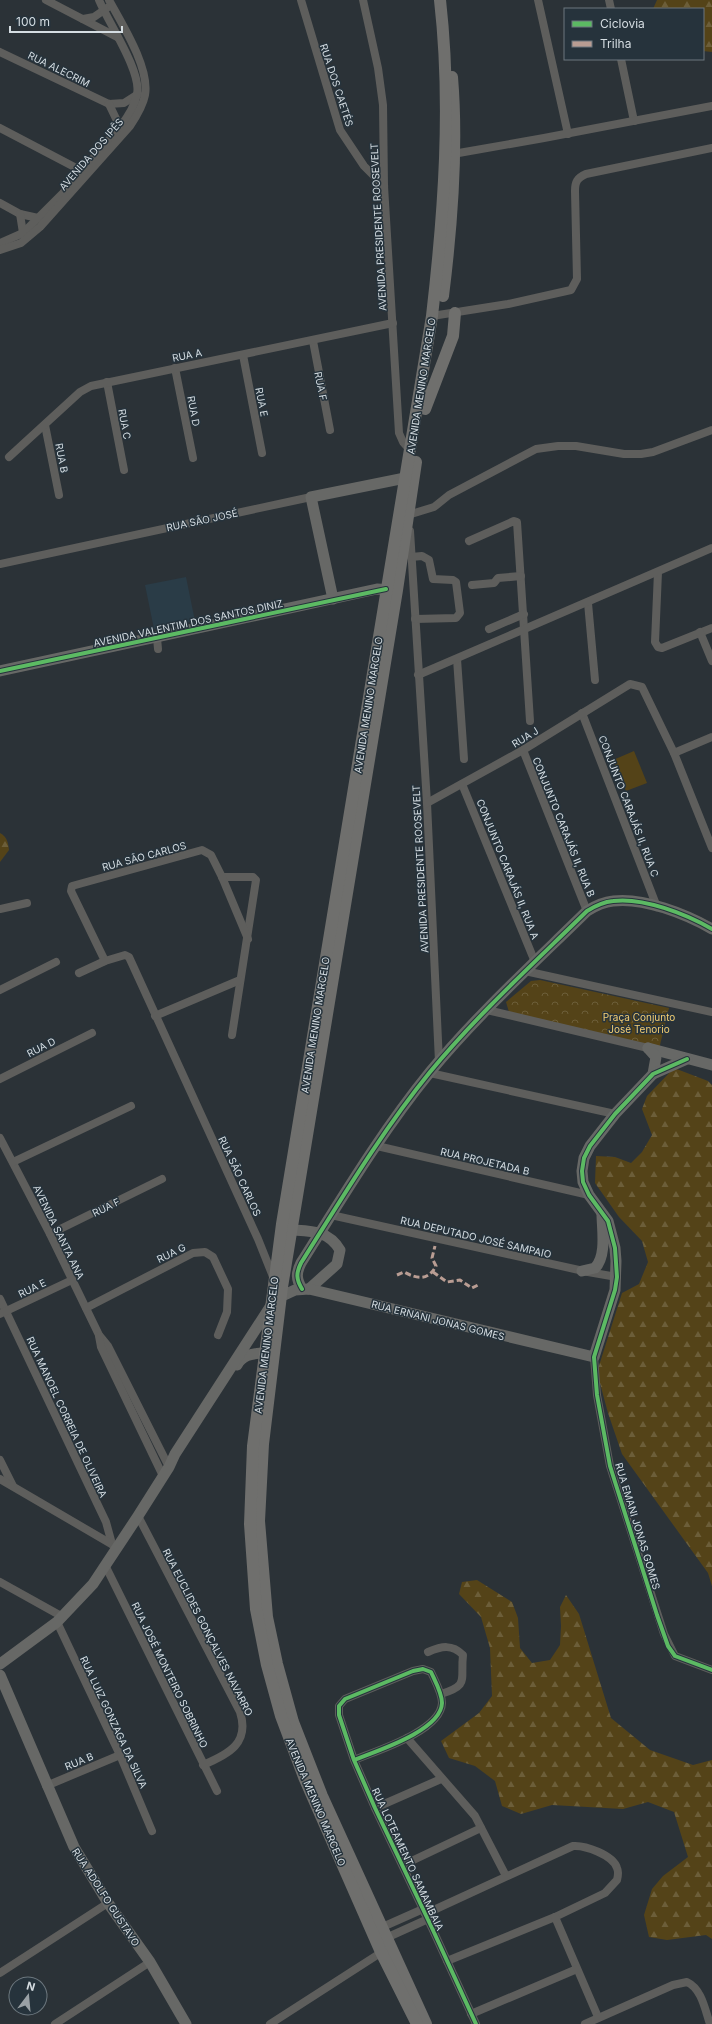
<svg xmlns="http://www.w3.org/2000/svg" width="712" height="2024" font-family="Inter,sans-serif">
<style>
.built{fill:#2a3c47}
.grass{fill:#544318}
.forest{fill:url(#forest-firs)}
.park{fill:url(#park-crowns)}
.lines{fill:none;stroke-linecap:round;stroke-linejoin:round}
.street{stroke:#5e5e5c;stroke-width:8}
.secondary{stroke:#676866;stroke-width:11}
.primary{stroke:#6f6f6d;stroke-width:12}
.quiet{stroke:#b99d93;stroke-width:3;stroke-dasharray:6 3;stroke-linecap:butt}
.cycleway-casing{stroke:#26333c;stroke-width:6}
.cycleway{stroke:#5cba63;stroke-width:4}
.labels{text-anchor:middle;stroke-width:3;stroke-linejoin:round;paint-order:stroke}
.street-label{font-size:10px;fill:#d5dde2;stroke:#26333c}
.park-label{font-size:10px;fill:#f5ce72;stroke:#26333c}
</style>
<defs>
<pattern id="forest-firs" width="22" height="20" patternUnits="userSpaceOnUse"><rect width="22" height="20" fill="#544318"/><path d="M5 1l3.5 6h-7zM16 11l3.5 6h-7z" fill="#6c5e39"/></pattern>
<pattern id="park-crowns" width="20" height="18" patternUnits="userSpaceOnUse"><rect width="20" height="18" fill="#544318"/><path d="M2 6a3 3 0 1 1 6 0M12 15a3 3 0 1 1 6 0" fill="none" stroke="#6c5e39"/></pattern>
</defs>
<rect width="100%" height="100%" fill="#2b3237"/>
<!-- built -->
<path class="built" d="M186,577L195,621L154,629L145,585Z"/>
<!-- grass -->
<path class="grass" d="M634,751L647,783L626,791L613,760Z"/>
<!-- forest -->
<g class="forest">
<path d="M657,0H712V52L703,51V9H653Z"/>
<path d="M0,833C7,837 8,842 9,850L0,862Z"/>
<path d="M674,1068L708,1081L712,1085V1586L708,1573L622,1454L608,1413L597,1372L622,1293L639,1284L648,1262L642,1241L619,1217L595,1183L596,1156L615,1157L631,1163L642,1152L652,1135L642,1109L647,1096Z"/>
<path d="M477,1580L512,1602L518,1618L520,1648L532,1663L550,1660L560,1645L561,1626L560,1607L566,1595L579,1614L611,1718L650,1750L693,1765L712,1760V1939L706,1935L667,1940L649,1937L644,1915L652,1889L663,1876L688,1857L674,1812L648,1802L623,1809L552,1805L521,1814L502,1806L495,1781L475,1766L449,1758L441,1741L479,1713L492,1696L490,1648L481,1617L459,1594L462,1582Z"/>
</g>
<!-- park -->
<path class="park" d="M540,980L669,1008L659,1049L509,1012L506,1002L531,981Z"/>
<g class="lines">
<!-- street -->
<g class="street">
<path d="M46,0L117,37"/>
<path d="M301,0L340,130L364,166L384,186"/>
<path d="M363,0L378,68L383,105L384,186L399,433L403,442L411,451"/>
<path d="M538,0L568,134"/>
<path d="M609,0L611,9"/>
<path d="M83,19L94,17L107,8"/>
<path d="M0,52L109,104L124,103L138,94"/>
<path d="M621,59L634,121"/>
<path d="M109,104L120,127"/>
<path d="M0,128L82,171"/>
<path d="M453,154L544,138L712,106"/>
<path d="M0,203L20,214L38,218"/>
<path d="M20,214L23,233"/>
<path d="M0,243L23,233L63,193L120,127C127,118 135,106 137,94C142,72 108,22 99,0"/>
<path d="M0,250L21,243L40,227L130,126C136,117 143,106 145,95C150,68 122,24 109,0"/>
<path d="M432,316L508,304L571,290L577,279L575,191C575,182 577,178 586,174L712,148"/>
<path d="M313,341L330,430"/>
<path d="M243,355L262,453"/>
<path d="M175,368L193,458"/>
<path d="M107,382L124,470"/>
<path d="M45,425L59,495"/>
<path d="M9,457L80,392L91,386L393,323"/>
<path d="M408,515L434,507L449,495L536,449L558,446H576L624,454H641L653,452L712,430"/>
<path d="M410,531L427,803L439,1062"/>
<path d="M469,541L514,521L517,522L530,721"/>
<path d="M411,557L422,556L429,560L433,579L453,580L456,582L460,613L456,618L415,619"/>
<path d="M0,564L311,497"/>
<path d="M658,572L655,642L658,647L662,648L712,628"/>
<path d="M472,585L494,583L498,578L521,576"/>
<path d="M588,603L595,680"/>
<path d="M489,629L524,614"/>
<path d="M700,632L712,661"/>
<path d="M157,638L158,649"/>
<path d="M457,659L464,759"/>
<path d="M418,675L712,548"/>
<path d="M582,713L657,907"/>
<path d="M523,750L587,911"/>
<path d="M674,753L712,737"/>
<path d="M462,784L535,962"/>
<path d="M427,803L523,750L630,684L642,687L674,753L712,848"/>
<path d="M222,877H253L256,880L232,1035"/>
<path d="M0,909L27,903"/>
<path d="M105,961L71,891L72,886L202,850L211,855L222,877L248,939"/>
<path d="M525,971L712,1012"/>
<path d="M79,973L105,961L125,955L129,957L258,1239L274,1279"/>
<path d="M0,990L56,962"/>
<path d="M487,1010L648,1048"/>
<path d="M155,1016L240,980"/>
<path d="M430,1073L615,1114"/>
<path d="M0,1079L92,1033"/>
<path d="M0,1138L50,1234L99,1335L108,1346L169,1467"/>
<path d="M377,1146L589,1195"/>
<path d="M13,1162L131,1106"/>
<path d="M331,1215L588,1272L617,1277"/>
<path d="M50,1234L162,1179"/>
<path d="M0,1299L106,1522L112,1544"/>
<path d="M86,1308L193,1253L205,1252L213,1257L228,1289L227,1312L218,1335"/>
<path d="M0,1314L72,1280"/>
<path d="M99,1336L101,1347L163,1476"/>
<path d="M594,1357L597,1395L610,1466L664,1634L675,1656L712,1670"/>
<path d="M0,1460L13,1486"/>
<path d="M0,1479L113,1545"/>
<path d="M138,1516L240,1712C250,1743 229,1754 203,1765"/>
<path d="M106,1567L217,1791"/>
<path d="M0,1582L63,1617"/>
<path d="M57,1622L120,1755L152,1831"/>
<path d="M428,1652C442,1646 452,1644 463,1655C460,1680 470,1685 441,1694"/>
<path d="M407,1738L475,1816L506,1876"/>
<path d="M354,1760C376,1751 441,1731 442,1703C442,1693 435,1681 431,1672L423,1669L413,1671L345,1699L339,1706V1715L354,1760L375,1808L432,1928L476,2024"/>
<path d="M46,1786L120,1755"/>
<path d="M375,1808L441,1779"/>
<path d="M403,1865L481,1828"/>
<path d="M425,1914L573,1846C585,1845 613,1855 617,1868C619,1872 618,1876 617,1880L605,1893L555,1917L447,1961"/>
<path d="M555,1917L598,2017"/>
<path d="M378,1929L423,1909"/>
<path d="M386,1938L428,1919"/>
<path d="M0,1973L108,1903"/>
<path d="M471,2014L577,1969"/>
<path d="M55,2024L150,1962"/>
<path d="M270,2024L385,1950"/>
<path d="M585,2024L673,1985L687,1982C702,1989 705,2010 710,2024"/>
</g>
<!-- secondary -->
<g class="secondary">
<path d="M333,599L311,497L405,478"/>
<path d="M0,671L377,589L394,590"/>
<path d="M648,1048L712,1065"/>
<path d="M648,1048L656,1057L653,1074"/>
<path d="M282,1229C306,1232 326,1227 340,1250L337,1264L309,1289"/>
<path d="M582,1271L595,1268C607,1256 602,1229 602,1214"/>
<path d="M302,1289C296,1279 296,1273 301,1263C342,1198 382,1131 430,1072C478,1014 534,963 587,911C595,906 603,902 613,901C643,897 686,914 712,929"/>
<path d="M282,1296L295,1290L309,1289L594,1357L615,1290L616,1261L615,1248L608,1221L589,1195L583,1182L582,1171L584,1158L590,1146L615,1114L653,1074L687,1059"/>
<path d="M237,1365C245,1351 258,1355 272,1351"/>
<path d="M0,1664L57,1622L93,1584L138,1516L169,1467L175,1454L272,1304"/>
<path d="M0,1675L74,1847L108,1903L150,1962L186,2024"/>
</g>
<!-- primary -->
<g class="primary">
<path d="M443,296C452,224 458,149 452,77"/>
<path d="M425,409L453,336L455,313"/>
<path d="M416,462L397,590L282,1287L263,1444L259,1521L267,1617L277,1664L293,1722L322,1796L426,2024"/>
<path d="M417,2024L381,1952L304,1777L281,1716L267,1665L256,1609L250,1524L253,1446L282,1224L432,316C444,212 452,105 440,0"/>
</g>
<!-- quiet -->
<g class="quiet">
<path d="M433,1272L447,1282L460,1280L472,1288L478,1285"/>
<path d="M397,1275L404,1272C417,1279 428,1281 436,1266L432,1258L435,1246"/>
</g>
<!-- cycleway casing -->
<g class="cycleway-casing">
<g id="cycleway">
<path d="M0,671L386,589"/>
<path d="M687,1059L653,1074L615,1114L590,1146L584,1158L582,1171L583,1182L589,1195L608,1221L615,1248L617,1277L615,1290L594,1357L597,1395L610,1466L657,1615L668,1646L675,1656L712,1670"/>
<path d="M302,1289C296,1279 296,1273 301,1263C342,1198 382,1131 430,1072C478,1014 534,963 587,911C595,906 603,902 613,901C643,897 686,914 712,929"/>
<path d="M354,1760C376,1751 441,1731 442,1703C442,1693 435,1681 431,1672L423,1669L413,1671L345,1699L339,1706V1715L354,1760L375,1808L432,1928L476,2024"/>
</g>
</g>
<!-- cycleway -->
<use href="#cycleway" class="cycleway"/>
</g>
<g class="labels">
<!-- street labels -->
<g class="street-label">
<text transform="translate(59 69) rotate(26)" y="4">RUA ALECRIM</text>
<text transform="translate(337 85) rotate(72)" y="4">RUA DOS CAETÉS</text>
<text transform="translate(91 154) rotate(-49)" y="4">AVENIDA DOS IPÊS</text>
<text transform="translate(378 227) rotate(-93)" y="4">AVENIDA PRESIDENTE ROOSEVELT</text>
<text transform="translate(187 355) rotate(-11)" y="4">RUA A</text>
<text transform="translate(321 386) rotate(79)" y="4">RUA F</text>
<text transform="translate(421 386) rotate(-81)" y="4">AVENIDA MENINO MARCELO</text>
<text transform="translate(262 402) rotate(79)" y="4">RUA E</text>
<text transform="translate(194 411) rotate(79)" y="4">RUA D</text>
<text transform="translate(125 424) rotate(79)" y="4">RUA C</text>
<text transform="translate(62 458) rotate(79)" y="4">RUA B</text>
<text transform="translate(202 520) rotate(-12)" y="4">RUA SÃO JOSÉ</text>
<text transform="translate(188 623) rotate(-12)" y="4">AVENIDA VALENTIM DOS SANTOS DINIZ</text>
<text transform="translate(368 705) rotate(-81)" y="4">AVENIDA MENINO MARCELO</text>
<text transform="translate(525 737) rotate(-32)" y="4">RUA J</text>
<text transform="translate(629 806) rotate(69)" y="4">CONJUNTO CARAJÁS II, RUA C</text>
<text transform="translate(564 827) rotate(68)" y="4">CONJUNTO CARAJÁS II, RUA B</text>
<text transform="translate(144 856) rotate(-15)" y="4">RUA SÃO CARLOS</text>
<text transform="translate(420 869) rotate(-93)" y="4">AVENIDA PRESIDENTE ROOSEVELT</text>
<text transform="translate(508 869) rotate(68)" y="4">CONJUNTO CARAJÁS II, RUA A</text>
<text transform="translate(315 1025) rotate(-81)" y="4">AVENIDA MENINO MARCELO</text>
<text transform="translate(41 1047) rotate(-27)" y="4">RUA D</text>
<text transform="translate(485 1161) rotate(13)" y="4">RUA PROJETADA B</text>
<text transform="translate(240 1176) rotate(65)" y="4">RUA SÃO CARLOS</text>
<text transform="translate(106 1207) rotate(-26)" y="4">RUA F</text>
<text transform="translate(59 1232) rotate(64)" y="4">AVENIDA SANTA ANA</text>
<text transform="translate(476 1237) rotate(13)" y="4">RUA DEPUTADO JOSÉ SAMPAIO</text>
<text transform="translate(171 1253) rotate(-26)" y="4">RUA G</text>
<text transform="translate(32 1288) rotate(-26)" y="4">RUA E</text>
<text transform="translate(438 1320) rotate(14)" y="4">RUA ERNANI JONAS GOMES</text>
<text transform="translate(266 1345) rotate(-83)" y="4">AVENIDA MENINO MARCELO</text>
<text transform="translate(67 1417) rotate(65)" y="4">RUA MANOEL CORREIA DE OLIVEIRA</text>
<text transform="translate(638 1526) rotate(73)" y="4">RUA EMANI JONAS GOMES</text>
<text transform="translate(208 1632) rotate(63)" y="4">RUA EUCLIDES GONÇALVES NAVARRO</text>
<text transform="translate(170 1675) rotate(64)" y="4">RUA JOSÉ MONTEIRO SOBRINHO</text>
<text transform="translate(114 1722) rotate(65)" y="4">RUA LUIZ GONZAGA DA SILVA</text>
<text transform="translate(79 1761) rotate(-23)" y="4">RUA B</text>
<text transform="translate(316 1802) rotate(67)" y="4">AVENIDA MENINO MARCELO</text>
<text transform="translate(408 1859) rotate(65)" y="4">RUA LOTEAMENTO SAMAMBAIA</text>
<text transform="translate(106 1897) rotate(57)" y="4">RUA ADOLFO GUSTAVO</text>
</g>
<!-- park labels -->
<g class="park-label">
<text x="639" y="1021">Praça Conjunto<tspan x="639" dy="12">José Tenorio</tspan></text>
</g>
</g>
<!-- legend -->
<rect x="564" y="8" width="140" height="52" fill="#26333c" stroke="#6c777e"/>
<rect x="572" y="21" width="20" height="6" fill="#5cba63" stroke="#6c777e"/>
<text x="600" y="28" font-size="12" fill="#d5dde2">Ciclovia</text>
<rect x="572" y="41" width="20" height="6" fill="#b99d93" stroke="#6c777e"/>
<text x="600" y="48" font-size="12" fill="#d5dde2">Trilha</text>
<!-- north arrow -->
<g transform="translate(28 1996) rotate(16)"><circle r="19" fill="#26333c" stroke="#6c777e"/>
<path d="M0-3L7 15L0 10L-7 15Z" fill="#9aa1a6"/>
<text y="-6" font-size="11" font-weight="bold" text-anchor="middle" fill="#d5dde2">N</text>
</g>
<!-- scale -->
<path d="M10 26v6h112v-6" fill="none" stroke="#d5dde2" stroke-width="2"/>
<text x="16" y="26" font-size="12" fill="#d5dde2" stroke="#26333c" stroke-width="3" paint-order="stroke">100 m</text>
</svg>
